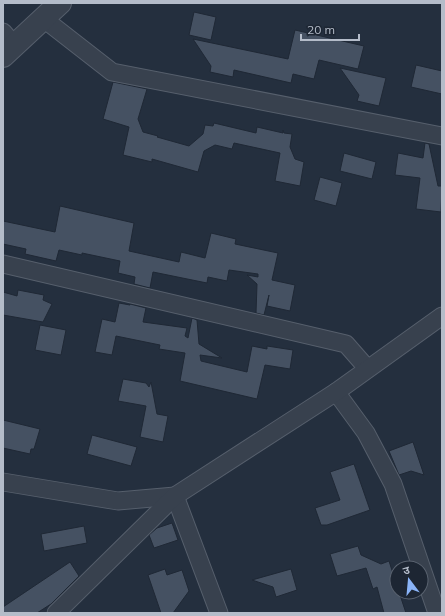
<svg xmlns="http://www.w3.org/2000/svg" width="445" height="616" font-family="Mulish,'Noto Sans Devanagari',sans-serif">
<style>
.building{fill:#455162;stroke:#1f2835}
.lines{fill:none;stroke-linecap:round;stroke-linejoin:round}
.minor-casing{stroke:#565f6c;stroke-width:19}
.tertiary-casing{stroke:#565f6c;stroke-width:24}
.minor{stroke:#38414e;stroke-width:17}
.tertiary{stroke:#38414e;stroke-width:22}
</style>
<rect width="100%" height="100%" fill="#242f3e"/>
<!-- building -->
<g class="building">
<path d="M194,12L216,17L211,40L189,35Z"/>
<path d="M295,30L364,46L358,69L319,60L314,79L293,74L291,83L234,70L233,77L210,72L211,66L193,39L288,59Z"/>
<path d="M416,65L442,71V94L411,87Z"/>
<path d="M340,68L386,78L379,106L357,101L359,95Z"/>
<path d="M113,82L147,89L138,119L143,132L158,136L157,137L189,146L203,134L205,125L213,126L214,123L256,133L257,127L283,133V130L284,133L292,134L290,147L295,159L304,162L300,186L275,181L280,153L234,143L232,149L215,145L204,151L198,172L152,159V162L123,155L129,127L103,119Z"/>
<path d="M425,143L429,144L438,186H442L441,212L416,209L420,178L395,175L398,153L423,158Z"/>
<path d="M344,153L376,162L372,179L340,171Z"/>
<path d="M320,177L342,183L336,206L314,200Z"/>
<path d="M60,206L134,223L129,251L179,262L181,252L205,258L211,233L236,239L235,244L278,253L272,280L295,285L290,311L267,306L269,295L264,315L256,313L257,284L247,275L258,277V274L229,270L227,281L208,277L207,283L153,272L150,288L134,284L135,277L118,273L120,261L82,253V255L59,250L56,261L25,254L26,249L3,244V221L55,232Z"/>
<path d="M18,290L44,295L43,300L52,304L43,322L3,315V292L17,296Z"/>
<path d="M119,303L130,305V304L146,308L143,322L187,328L185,336L188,338L192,318L197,320L199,344L222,358L200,355L201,361L247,372L252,346L267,349V346L293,350L290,369L265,365L257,399L180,381L185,353L159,349L160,345L116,336L112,355L95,352L102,319L115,322Z"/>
<path d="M40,325L66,330L61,355L35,350Z"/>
<path d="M123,379L146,383L149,387L151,382L157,414L168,416L163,442L140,437L146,406L118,401Z"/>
<path d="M3,420L40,429L34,449H31L30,454L3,448Z"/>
<path d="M92,435L137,447L131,466L87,454Z"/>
<path d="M413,442L424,475L411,471L399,475L389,451Z"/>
<path d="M354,464L370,510L327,525H321L315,508L340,500L330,472Z"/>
<path d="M172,523L178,540L154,548L149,535L157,528Z"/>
<path d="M84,526L87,543L44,551L41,534Z"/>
<path d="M358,546L361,555L381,564L389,561L397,586V592H399L406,613H384L377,587L373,589L366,568L337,576L330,554Z"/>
<path d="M70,562L79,576L51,604L37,613H3V607Z"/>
<path d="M165,569L167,575L182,570L189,591L173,613H161L148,575Z"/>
<path d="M291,569L297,590L276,597L273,587L252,580Z"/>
</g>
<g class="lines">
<!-- minor casing -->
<g class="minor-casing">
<g id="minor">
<path d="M44,19L112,72L442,136"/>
<path d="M3,32L14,45"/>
<path d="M3,264L346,344L367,368"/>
<path d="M336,392L366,433L393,484L437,613"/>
<path d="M3,482L118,501L175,496L219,613"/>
<path d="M56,613L175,496L336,392L442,316"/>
</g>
</g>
<!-- tertiary casing -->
<g class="tertiary-casing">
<path id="tertiary" d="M3,56L60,3"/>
</g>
<!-- minor -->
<use href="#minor" class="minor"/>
<!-- tertiary -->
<use href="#tertiary" class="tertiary"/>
</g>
<!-- border -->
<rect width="445" height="616" fill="none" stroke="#b4bcc9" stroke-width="8"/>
<!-- north arrow -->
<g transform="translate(409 580) rotate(344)"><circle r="19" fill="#1d2633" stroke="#59626f"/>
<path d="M0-3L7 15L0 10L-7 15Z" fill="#8ab4f8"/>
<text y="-6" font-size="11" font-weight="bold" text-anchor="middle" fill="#b4bcc9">उ</text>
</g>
<!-- scale -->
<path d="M301 34v6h58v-6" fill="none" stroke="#b4bcc9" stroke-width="2"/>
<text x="307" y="34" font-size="12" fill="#b4bcc9" stroke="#1d2633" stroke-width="3" paint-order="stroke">20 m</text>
</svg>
